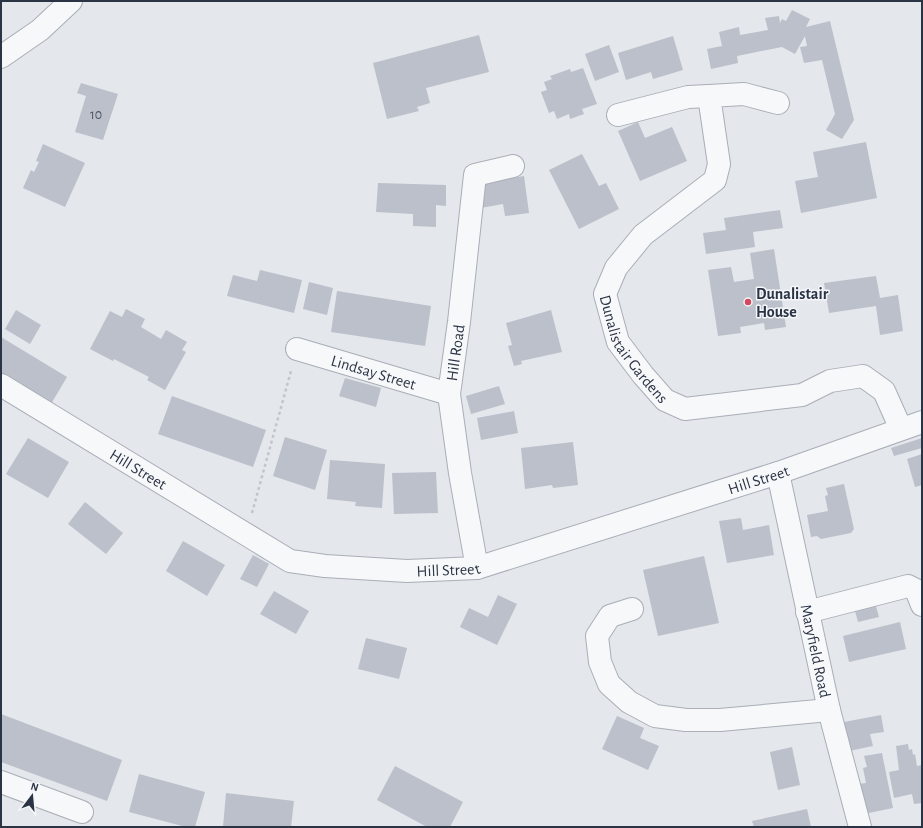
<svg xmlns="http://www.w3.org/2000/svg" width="923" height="828" font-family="'Alegreya Sans',sans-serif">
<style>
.building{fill:#bbc0ca}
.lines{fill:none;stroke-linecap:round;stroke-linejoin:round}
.minor-casing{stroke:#a9aeb7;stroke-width:24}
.path{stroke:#c2c5cb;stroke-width:2.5;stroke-dasharray:3 3;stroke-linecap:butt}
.minor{stroke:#f7f8fa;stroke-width:22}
.poi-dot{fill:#d1495b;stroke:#f4f6f9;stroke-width:1.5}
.labels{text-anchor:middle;stroke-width:3;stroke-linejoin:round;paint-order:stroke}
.number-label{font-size:14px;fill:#4f5766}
.poi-label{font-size:16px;font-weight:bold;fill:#2b3445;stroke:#f4f6f9;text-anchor:start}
.street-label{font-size:16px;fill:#2b3445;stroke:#f4f6f9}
</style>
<rect width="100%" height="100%" fill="#e4e7ec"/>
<!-- building -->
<g class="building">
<path d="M792,10L810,19L806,27L830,21L854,120L842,139L826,130L835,114L822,60L804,63L800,47L807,46L805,36L795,54L782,47L737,56L738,63L711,69L707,49L722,46L719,32L739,27L740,35L768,30L765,18L779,16L780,23L782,19L786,21Z"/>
<path d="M479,35L489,72L426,88L430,103L417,107L419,111L387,119L373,63Z"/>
<path d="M673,36L683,70L653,79L651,72L626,80L618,53Z"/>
<path d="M609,45L619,72L595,81L585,54Z"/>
<path d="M583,68L597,104L582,109L584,114L570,119L569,114L557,119L554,111L549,113L541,92L547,90L544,82L552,79L550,76L570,69L571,72Z"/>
<path d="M81,83L118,94L103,140L75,132L86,96L77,93Z"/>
<path d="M638,122L645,138L672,127L687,161L640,181L618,131Z"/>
<path d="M866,142L877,198L801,213L795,181L818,177L813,152Z"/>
<path d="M43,144L85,163L65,207L23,188L31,170L34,172L39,162L36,161Z"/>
<path d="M582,154L599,186L606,183L619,209L579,229L549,170Z"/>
<path d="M524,176L529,213L505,216L503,204L481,208L477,183Z"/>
<path d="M378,183L446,185V206L436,205V227L413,226V214L376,212Z"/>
<path d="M780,210L783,228L753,232L755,247L706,254L703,233L726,230L724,218Z"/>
<path d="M774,249L786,327L765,330L764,323L740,327L741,333L718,336L708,270L731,267L734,282L754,279L750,253Z"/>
<path d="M260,270L302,280L294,313L227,296L233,275L257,281Z"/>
<path d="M876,276L880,298L898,295L903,331L880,335L876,306L829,313L824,283Z"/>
<path d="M309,282L333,288L327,315L303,309Z"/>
<path d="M337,291L431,306L425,346L331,332Z"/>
<path d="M126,309L145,319L141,327L161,339L166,330L187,342L182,350L186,352L165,390L147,380L149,377L114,359L113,361L90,349L110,311L122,317Z"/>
<path d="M16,310L41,325L30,344L5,329Z"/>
<path d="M551,310L562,352L521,361L522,364L514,366L508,346L512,345L506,323Z"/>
<path d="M1,337L67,377L51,404L1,375Z"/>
<path d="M345,378L381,388L376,407L339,396Z"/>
<path d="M499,386L505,404L471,414L466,396Z"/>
<path d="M172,396L266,430L253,467L158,434Z"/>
<path d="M514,411L518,433L481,440L477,418Z"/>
<path d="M285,437L327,450L315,490L273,476Z"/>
<path d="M28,438L69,462L48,498L6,474Z"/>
<path d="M922,438V448L894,456L891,448Z"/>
<path d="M573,442L578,485L553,488L552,485L525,489L521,448Z"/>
<path d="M922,454V485L915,487L907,459Z"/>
<path d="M330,460L385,464L382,508L355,506L356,502L327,499Z"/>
<path d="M436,472L438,513L394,514L392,473Z"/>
<path d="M844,484L854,529L851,533L821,539L817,536L811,537L807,515L828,511L825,496L828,495L826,488Z"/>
<path d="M85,502L123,533L106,554L68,524Z"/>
<path d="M741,518L743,530L769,525L774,555L727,563L719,521Z"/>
<path d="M183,541L225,565L207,596L166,571Z"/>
<path d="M253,555L269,564L257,587L240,579Z"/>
<path d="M704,556L719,623L658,636L643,570Z"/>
<path d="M274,591L309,611L296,634L260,614Z"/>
<path d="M498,595L517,604L497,645L460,627L469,608L488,617Z"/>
<path d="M876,606L879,617L858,622L855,611Z"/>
<path d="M900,622L906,649L849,662L843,636Z"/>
<path d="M366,638L407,648L399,679L358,669Z"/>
<path d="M1,714L122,760L107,801L1,762Z"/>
<path d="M881,715L884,732L870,734L873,746L849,751L844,722Z"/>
<path d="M617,716L644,728L640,738L659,746L648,770L602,749Z"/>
<path d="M908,744L909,750L912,749L913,755L915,754L917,766L922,765V803L914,804L912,794L894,798L889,772L899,770L896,746Z"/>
<path d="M792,747L800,785L778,790L770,752Z"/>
<path d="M882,753L893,808L864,814L858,784L866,783L863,768L867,767L864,756Z"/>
<path d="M395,766L463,802L450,827H427L377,800Z"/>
<path d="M139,774L205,792L195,827H186L129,812Z"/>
<path d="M226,793L294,801L291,827H223Z"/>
<path d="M807,809L811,827H754L752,821Z"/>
</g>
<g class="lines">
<!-- minor casing -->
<g class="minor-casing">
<g id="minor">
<path d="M1,57L40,30L71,1"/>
<path id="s1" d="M778,103L744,94L709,96L719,164L715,180L643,235L616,268L605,294L618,342L643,375L665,400L685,409L802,395L830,381L863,376L884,391L901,429"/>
<path d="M618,115L688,97L709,96"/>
<path id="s2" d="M297,349L449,394"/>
<path id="s3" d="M1,385L290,561L325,566L407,571L477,568L778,473L922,422"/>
<path id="s4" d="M778,473L829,710L860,827"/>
<path id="s5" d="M477,568L460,473L449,394L459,322L475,175L513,166"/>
<path d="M632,609L610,616L597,636L600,662L609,684L629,702L655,716L686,720H720L829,710"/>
<path d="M807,612L908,586L916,590L922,605"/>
<path d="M1,782L82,812"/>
</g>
</g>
<!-- path -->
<path class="path" d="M252,513L291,371"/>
<!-- minor -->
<use href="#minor" class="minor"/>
</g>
<!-- markers -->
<circle class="poi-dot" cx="748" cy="302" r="4"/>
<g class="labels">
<!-- number labels -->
<g class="number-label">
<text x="96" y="119">10</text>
</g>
<!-- poi labels -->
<g class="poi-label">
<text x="756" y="299">Dunalistair<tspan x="756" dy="18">House</tspan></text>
</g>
<!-- street labels -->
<g class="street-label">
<text dy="6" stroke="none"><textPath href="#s1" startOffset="380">Dunalistair Gardens</textPath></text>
<text dy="6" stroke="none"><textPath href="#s5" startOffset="218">Hill Road</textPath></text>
<text dy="6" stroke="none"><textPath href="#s2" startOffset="80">Lindsay Street</textPath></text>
<text dy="6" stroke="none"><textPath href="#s3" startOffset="161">Hill Street</textPath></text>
<text dy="6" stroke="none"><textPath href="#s3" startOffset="821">Hill Street</textPath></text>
<text dy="6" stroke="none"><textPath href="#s3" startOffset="497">Hill Street</textPath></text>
<text dy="6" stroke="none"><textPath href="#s4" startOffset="182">Maryfield Road</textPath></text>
</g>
</g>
<!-- border -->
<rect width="923" height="828" fill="none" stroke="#2b3445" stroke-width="4"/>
<!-- north arrow -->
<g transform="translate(32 796) rotate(16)" stroke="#f4f6f9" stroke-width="3" paint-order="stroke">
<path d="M0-3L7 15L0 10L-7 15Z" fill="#2b3445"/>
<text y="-6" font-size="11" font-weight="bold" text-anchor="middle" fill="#2b3445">N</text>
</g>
</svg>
